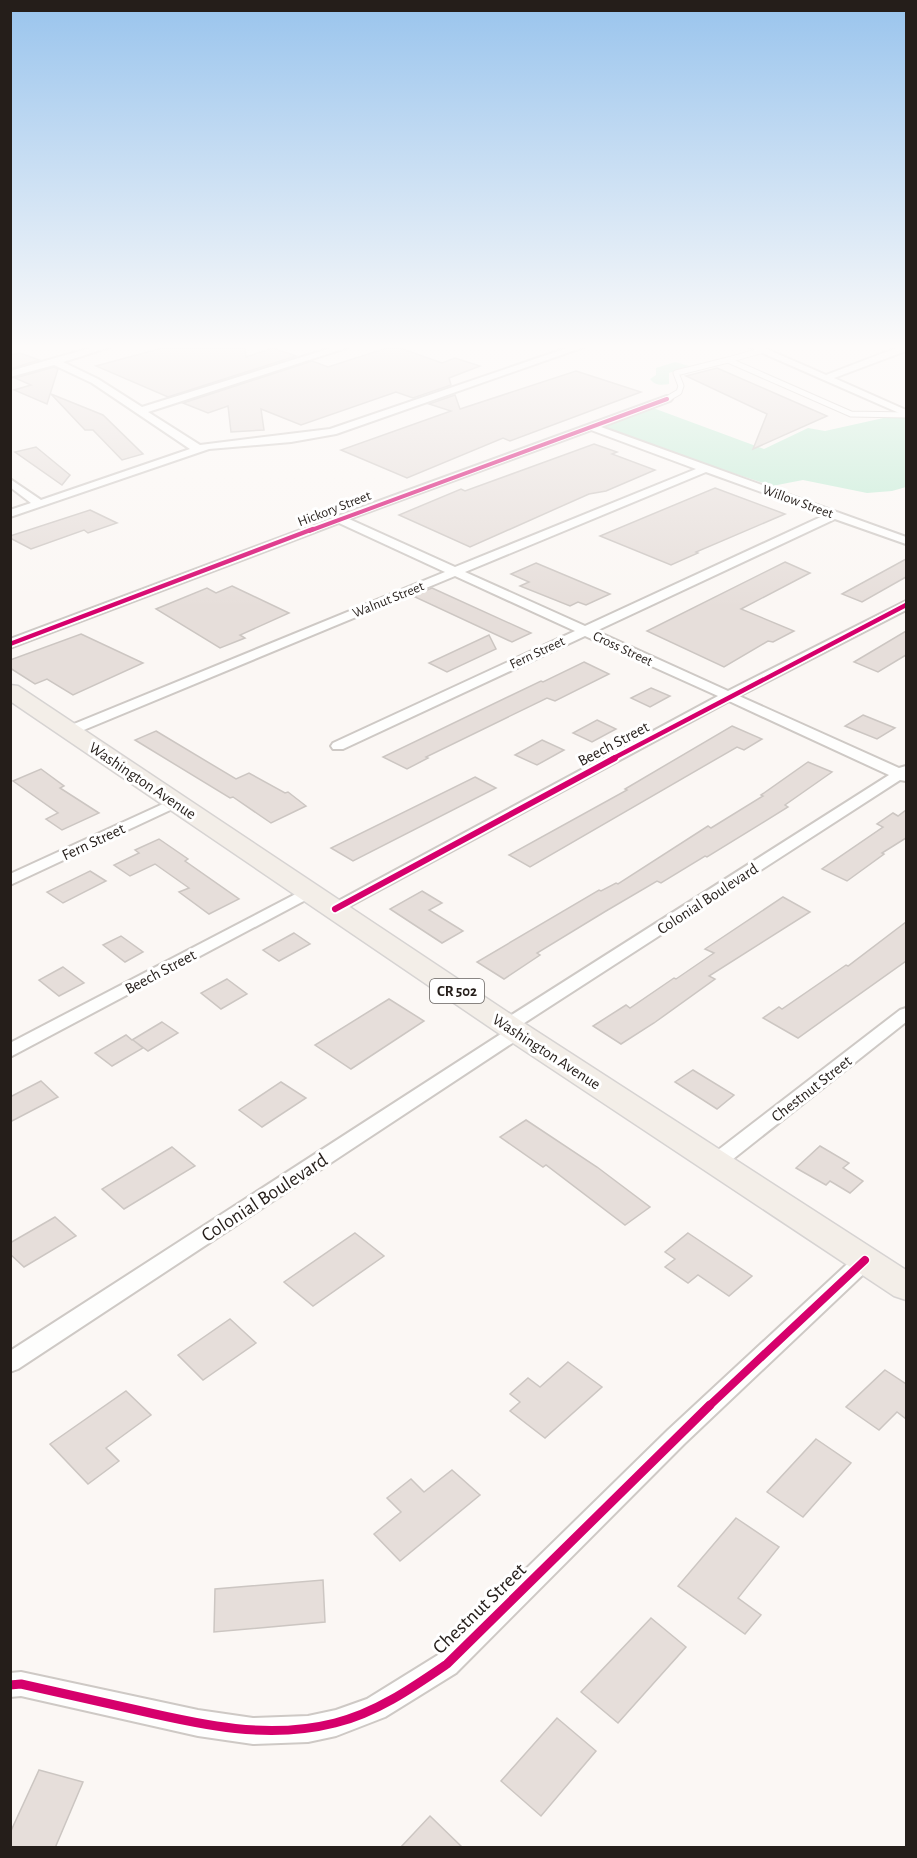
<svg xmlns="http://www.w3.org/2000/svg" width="917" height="1858" font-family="'Alegreya Sans',sans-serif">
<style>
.green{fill:#c1ebd4}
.building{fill:#e6deda;stroke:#ccc6c2;stroke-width:1.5}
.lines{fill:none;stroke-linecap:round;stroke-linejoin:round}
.lane-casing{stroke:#cec9c5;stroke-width:7}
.street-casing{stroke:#cec9c5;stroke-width:4}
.primary-casing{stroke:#d6d3d2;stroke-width:3}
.lane{stroke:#fefefd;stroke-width:5}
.street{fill:#fefefd;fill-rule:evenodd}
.primary{fill:#f3eee8;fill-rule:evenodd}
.cycleway-far4-casing{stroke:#fff;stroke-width:6}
.cycleway-far3-casing{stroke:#fff;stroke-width:8}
.cycleway-far2-casing{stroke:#fff;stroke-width:10}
.cycleway-far1-casing{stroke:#fff;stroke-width:11}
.cycleway-casing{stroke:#fff;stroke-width:13}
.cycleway-far4{stroke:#d6006c;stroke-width:4}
.cycleway-far3{stroke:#d6006c;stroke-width:4.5}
.cycleway-far2{stroke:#d6006c;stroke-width:6}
.cycleway-far1{stroke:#d6006c;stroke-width:8}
.cycleway{stroke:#d6006c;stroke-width:9}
.labels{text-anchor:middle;stroke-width:6;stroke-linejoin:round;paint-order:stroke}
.far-street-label{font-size:14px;fill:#251e1a;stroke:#fff}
.shield{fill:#fff;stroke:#66625f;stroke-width:1.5}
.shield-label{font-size:15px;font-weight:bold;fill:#251e1a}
.street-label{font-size:16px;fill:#251e1a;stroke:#fff}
.near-street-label{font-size:20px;fill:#251e1a;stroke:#fff}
</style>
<rect width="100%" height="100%" fill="#fbf7f4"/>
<!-- green -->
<g class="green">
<path d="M675,362L689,366L669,373V384C662,385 655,386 650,379L656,375V368Z"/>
<path d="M645,405L764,449L808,428L825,431L906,413V487L892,491L867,493L803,480L772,486L594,427Z"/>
</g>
<!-- building -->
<g class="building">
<path d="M166,347H245L246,357L273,348L296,356L168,397L96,366Z"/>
<path d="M390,347H397L442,363L455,358L480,366L449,378L451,385L413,398L396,392L301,425L261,409L264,430L231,432L228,406L208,413L183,403L312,361L328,367Z"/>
<path d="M20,353L39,360L10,369V355Z"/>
<path d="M54,367L58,369L47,404L14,390L31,385L15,378Z"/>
<path d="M717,368L827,416L753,449L767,414L686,376Z"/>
<path d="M576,371L641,392L510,441L503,438L407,478L341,450L451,411L429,404L455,395L460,409Z"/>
<path d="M51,394L103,415L143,454L122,460L93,430H85Z"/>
<path d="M594,444L617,452L612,454L655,470L606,491L589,494L470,547L399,515L461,489L465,491Z"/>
<path d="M36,447L70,475L62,485L15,452Z"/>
<path d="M715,488L785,514L696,552L698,553L671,565L600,536Z"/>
<path d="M90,510L117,523L88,533L84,530L31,549L10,538V536Z"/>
<path d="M906,559V577L862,602L842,594Z"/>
<path d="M785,562L810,573L741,609L794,631L773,642L768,641L724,667L647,631Z"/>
<path d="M536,563L610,594L586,605L578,602L570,606L520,586L529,582L511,574Z"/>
<path d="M232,586L289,613L240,635L245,638L220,648L156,609L207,588L216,593Z"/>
<path d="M432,588L531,633L512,642L415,597L417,594Z"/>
<path d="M906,631V655L878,672L854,662Z"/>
<path d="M81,634L143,663L73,695L47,679L35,684L10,668V660Z"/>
<path d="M489,635L496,649L447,672L429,663Z"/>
<path d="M584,662L609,674L555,701L547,698L426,757L428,758L407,769L383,757L541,681L543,682Z"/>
<path d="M651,688L670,696L650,707L631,698Z"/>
<path d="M863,715L895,728L877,739L845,726Z"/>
<path d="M597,720L616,729L592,742L573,733Z"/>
<path d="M732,726L762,739L744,750L737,747L530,867L509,855L627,790L625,789Z"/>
<path d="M156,731L236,779L249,773L285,793L288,792L306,806L271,823L233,797L230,798L135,740Z"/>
<path d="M542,740L564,750L537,765L515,755Z"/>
<path d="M808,762L832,772L785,805L788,807L707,857L705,856L661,883L657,881L606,911L537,953L540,955L504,979L477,962L599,890L601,891L616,883L618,884L708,826L711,828L763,796L761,795Z"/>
<path d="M41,769L64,786L60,788L99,813L62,830L46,819L58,813L13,781Z"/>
<path d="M475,777L496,788L353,861L331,848Z"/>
<path d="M906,810V838L882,853L884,854L847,881L822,869L883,827L877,824L893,813L898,816Z"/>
<path d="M159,839L188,859L185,861L239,899L209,914L179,892L189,888L155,864L130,876L114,865L139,853L135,850Z"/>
<path d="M90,871L106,881L63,903L47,892Z"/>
<path d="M422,891L442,903L429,910L463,931L442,943L390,909Z"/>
<path d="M783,897L810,912L709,976L715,979L654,1023L621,1044L593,1026L626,1005L630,1008L674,978L676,979L714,953L705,949Z"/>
<path d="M906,922V961L798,1038L763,1018L779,1007L782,1009L846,965L848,966Z"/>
<path d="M294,933L310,944L279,961L263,950Z"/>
<path d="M121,936L143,952L125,962L103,945Z"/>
<path d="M63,967L84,983L59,996L39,980Z"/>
<path d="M227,979L247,994L221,1009L201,993Z"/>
<path d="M389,999L424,1021L351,1069L315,1045Z"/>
<path d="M162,1022L178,1033L148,1051L133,1040L143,1048L112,1066L95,1053L126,1035L132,1040Z"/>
<path d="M693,1070L734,1095L717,1109L675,1082Z"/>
<path d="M41,1081L58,1097L10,1122V1097Z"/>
<path d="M281,1082L306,1098L262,1127L239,1110Z"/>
<path d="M526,1120L597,1167L650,1207L625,1225L546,1165L543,1167L500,1137Z"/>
<path d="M820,1146L849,1163L843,1168L863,1181L850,1193L830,1181L826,1185L796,1168Z"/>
<path d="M172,1147L195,1166L124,1209L102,1189Z"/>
<path d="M55,1217L76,1236L24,1267L10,1254V1243Z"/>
<path d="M355,1233L384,1256L313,1306L284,1282Z"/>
<path d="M688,1233L752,1276L729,1296L698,1275L688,1283L665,1267L675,1259L665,1252Z"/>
<path d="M230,1319L256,1343L203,1380L178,1355Z"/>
<path d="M568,1362L602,1387L545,1438L510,1411L520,1402L510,1394L528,1378L540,1387Z"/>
<path d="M885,1370L906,1384V1419L897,1412L879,1430L846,1407Z"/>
<path d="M126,1391L151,1415L106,1448L119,1461L88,1484L50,1444Z"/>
<path d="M816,1439L851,1463L803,1517L767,1492Z"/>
<path d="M452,1470L480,1495L400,1561L374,1534L401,1512L387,1498L411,1479L424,1492Z"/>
<path d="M736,1518L779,1547L738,1598L761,1615L745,1634L678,1586Z"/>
<path d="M323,1580L325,1622L214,1632L215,1589Z"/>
<path d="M651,1618L686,1647L618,1723L581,1692Z"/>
<path d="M557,1718L596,1751L541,1816L501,1781Z"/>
<path d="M39,1770L83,1782L55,1848H10V1833Z"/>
<path d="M430,1816L463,1848H400Z"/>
</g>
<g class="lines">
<!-- lane casing -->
<g class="lane-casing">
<g id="lane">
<path d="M760,351L728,360L851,414L906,415"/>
<path d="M667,399L679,392L681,386L676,373L728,360"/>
</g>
</g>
<!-- street casing -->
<g class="street-casing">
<g id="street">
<path d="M94,347H110L63,362L98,379L142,407L334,347H349L148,412L200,445L330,429L570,347H584L336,434L291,442L209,449L10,517V510L31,503L10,487V479L41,500L190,449L92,383L54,365L10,377V371Z"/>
<path d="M749,347H762L826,375L899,347H906V351L834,378L906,410V416Z"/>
<path d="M667,396L672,399L670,401L601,427L906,537V544L835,519L596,631L728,691L906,601V610L739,696L899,768L906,766V781L900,780L518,1027L523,1028L526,1032L523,1036L18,1369L10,1372V1351L507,1030L502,1029L499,1025L502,1021L889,775L729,701L335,914L329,912L327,909L329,906L718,696L585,636L343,749H333L331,746L333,743L575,631L455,576L74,734H64L62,731L64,728L445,572L339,523L10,648V639L335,517ZM591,430L696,469L455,567L349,519ZM706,472L825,515L585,626L465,572Z"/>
<path d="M176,798L181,799L183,802L181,805L10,885V874Z"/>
<path d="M309,887L315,889L317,892L315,895L10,1057V1043Z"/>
<path d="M906,1008V1022L723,1167L716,1169L709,1167L706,1162L709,1157L900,1010Z"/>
<path d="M865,1252L872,1254L875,1260L872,1266L684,1444L456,1673L385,1717L336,1736L308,1742L253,1744L198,1736L21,1696L10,1697V1673L21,1672L198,1710L253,1718L308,1716L336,1710L367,1699L438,1655L668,1430L858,1254Z"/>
</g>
</g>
<!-- primary casing -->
<g class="primary-casing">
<path id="primary" d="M10,685L18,686L527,1025L906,1270V1300L894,1296L507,1039L10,701Z"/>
</g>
<!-- lane -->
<use href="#lane" class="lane"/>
<!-- street -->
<use href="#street" class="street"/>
<!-- primary -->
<use href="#primary" class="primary"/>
<!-- cycleway-far4 casing -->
<g class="cycleway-far4-casing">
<path id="cycleway-far4" d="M309,531L667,399"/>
</g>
<!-- cycleway-far3 casing -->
<g class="cycleway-far3-casing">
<g id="cycleway-far3">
<path d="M10,644L313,529"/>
<path d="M612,759L906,605"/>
</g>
</g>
<!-- cycleway-far2 casing -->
<g class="cycleway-far2-casing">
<path id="cycleway-far2" d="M335,909L615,758"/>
</g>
<!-- cycleway-far1 casing -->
<g class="cycleway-far1-casing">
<path id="cycleway-far1" d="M708,1407L865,1260"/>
</g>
<!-- cycleway casing -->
<g class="cycleway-casing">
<path id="cycleway" d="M10,1685L21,1684C60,1693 98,1701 137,1710C202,1725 268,1740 335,1723C376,1713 412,1688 447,1664L710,1405"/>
</g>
<!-- cycleway-far4 -->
<use href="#cycleway-far4" class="cycleway-far4"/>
<!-- cycleway-far3 -->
<use href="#cycleway-far3" class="cycleway-far3"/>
<!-- cycleway-far2 -->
<use href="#cycleway-far2" class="cycleway-far2"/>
<!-- cycleway-far1 -->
<use href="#cycleway-far1" class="cycleway-far1"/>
<!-- cycleway -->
<use href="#cycleway" class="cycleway"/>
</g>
<!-- sky -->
<linearGradient id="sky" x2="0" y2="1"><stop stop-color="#99c4ed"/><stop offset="0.57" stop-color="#fdfbfa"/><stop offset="1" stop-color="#fdfbfa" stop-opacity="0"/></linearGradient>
<rect width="917" height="608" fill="url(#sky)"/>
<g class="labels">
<!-- far-street labels -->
<g class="far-street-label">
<text transform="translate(798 501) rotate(20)" y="5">Willow Street</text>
<text transform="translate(334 508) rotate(-21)" y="5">Hickory Street</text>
<text transform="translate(388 599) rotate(-22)" y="5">Walnut Street</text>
<text transform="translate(623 648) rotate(25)" y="5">Cross Street</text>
<text transform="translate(537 652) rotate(-25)" y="5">Fern Street</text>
</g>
<!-- shield labels -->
<rect class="shield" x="430" y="979" width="54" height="24" rx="4.5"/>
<g class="shield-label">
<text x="457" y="996">CR 502</text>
</g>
<!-- street labels -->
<g class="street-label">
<text transform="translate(613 743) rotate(-28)" y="6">Beech Street</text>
<text transform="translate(143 780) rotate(34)" y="6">Washington Avenue</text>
<text transform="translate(93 841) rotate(-25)" y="6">Fern Street</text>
<text transform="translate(707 898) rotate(-33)" y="6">Colonial Boulevard</text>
<text transform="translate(160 971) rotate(-28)" y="6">Beech Street</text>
<text transform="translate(547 1051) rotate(33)" y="6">Washington Avenue</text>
<text transform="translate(811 1088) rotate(-38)" y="6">Chestnut Street</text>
</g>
<!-- near-street labels -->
<g class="near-street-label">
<text transform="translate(264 1197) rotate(-33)" y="7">Colonial Boulevard</text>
<text transform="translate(479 1608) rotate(-44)" y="7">Chestnut Street</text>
</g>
</g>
<!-- border -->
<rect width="917" height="1858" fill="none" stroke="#251e1a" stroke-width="24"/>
</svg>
